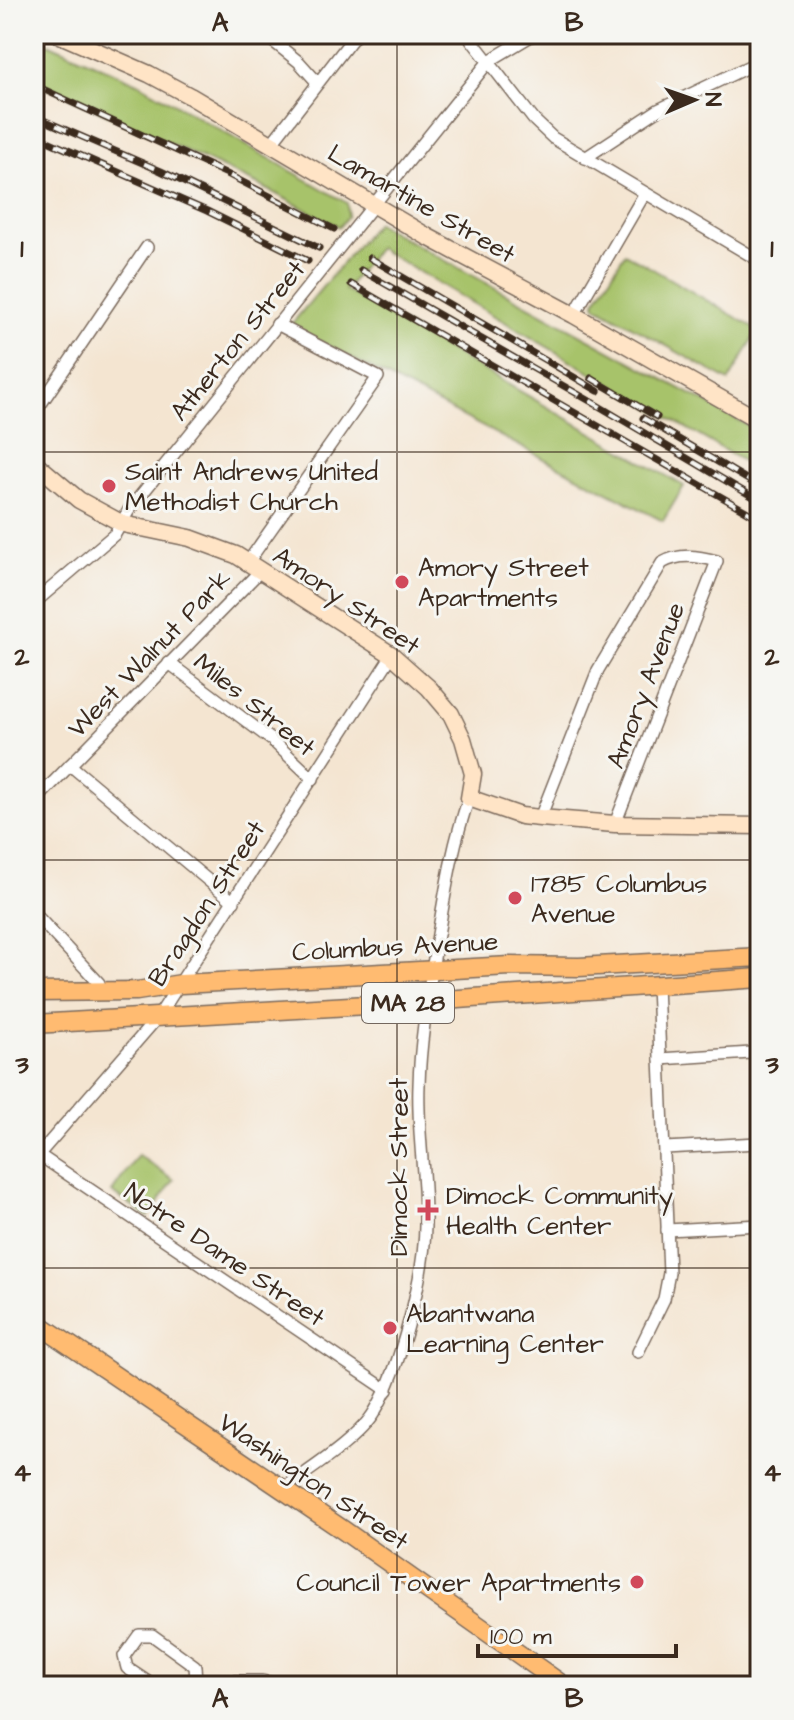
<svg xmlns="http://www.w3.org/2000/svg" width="794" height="1720" font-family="'Architects Daughter',sans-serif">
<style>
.green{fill:#a7c36a;stroke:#717644;stroke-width:2}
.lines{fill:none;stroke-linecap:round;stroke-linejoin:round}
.street-casing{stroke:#7c6b5d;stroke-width:14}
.secondary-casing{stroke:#7c6b5d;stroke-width:19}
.primary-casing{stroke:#7c6b5d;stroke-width:21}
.street{stroke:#fff;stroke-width:11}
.secondary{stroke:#ffe4c6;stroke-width:16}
.primary{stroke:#ffbb71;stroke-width:18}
.rail-casing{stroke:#3b2a1e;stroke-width:7}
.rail{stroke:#f6f6f2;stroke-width:4;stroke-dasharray:12;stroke-linecap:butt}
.grid{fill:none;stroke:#3b2a1e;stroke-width:2;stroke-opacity:0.55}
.poi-dot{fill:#d1495b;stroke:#f6f6f2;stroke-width:3}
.labels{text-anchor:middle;stroke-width:6;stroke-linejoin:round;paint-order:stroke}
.shield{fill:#f6f6f2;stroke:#73675e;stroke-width:2}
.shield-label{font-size:24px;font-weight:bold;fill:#3b2a1e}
.street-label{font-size:26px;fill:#3b2a1e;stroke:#f6f6f2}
.poi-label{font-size:26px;fill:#3b2a1e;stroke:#f6f6f2;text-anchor:start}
.neatline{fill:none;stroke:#3b2a1e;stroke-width:3}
.grid-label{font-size:26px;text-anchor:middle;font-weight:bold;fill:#3b2a1e}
</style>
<rect width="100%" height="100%" fill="#f6f6f2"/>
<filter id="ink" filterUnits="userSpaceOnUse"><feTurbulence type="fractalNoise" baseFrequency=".0125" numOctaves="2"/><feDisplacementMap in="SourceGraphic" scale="16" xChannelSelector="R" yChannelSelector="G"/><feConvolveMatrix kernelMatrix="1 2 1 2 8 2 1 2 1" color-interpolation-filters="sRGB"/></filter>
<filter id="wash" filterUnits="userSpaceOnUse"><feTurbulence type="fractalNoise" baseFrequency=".006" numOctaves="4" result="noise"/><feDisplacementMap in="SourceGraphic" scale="32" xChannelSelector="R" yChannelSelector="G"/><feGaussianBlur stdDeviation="1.8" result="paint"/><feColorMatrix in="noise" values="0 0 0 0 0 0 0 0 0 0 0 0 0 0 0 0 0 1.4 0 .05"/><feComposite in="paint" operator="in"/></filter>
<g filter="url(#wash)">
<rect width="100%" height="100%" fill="#f4e5d1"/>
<!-- green -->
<g class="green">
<path d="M34,37L138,83L347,203L348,216L339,227L261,186L34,80Z"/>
<path d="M376,223L760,432V471L378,248L345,290L684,486L663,521L290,326Z"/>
<path d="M625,253L758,330L729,381L596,306L595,302Z"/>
<path d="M138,1155L174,1180L148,1217L112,1192Z"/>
</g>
</g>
<g filter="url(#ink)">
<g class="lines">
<!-- street casing -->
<g class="street-casing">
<g id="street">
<path d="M264,34L299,62L317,82"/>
<path d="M467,34L534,120L553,138L760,261"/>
<path d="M271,144L356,34"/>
<path d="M585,158L658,110L760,61"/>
<path d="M574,315L645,193"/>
<path d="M34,414L147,247"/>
<path d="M248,562L378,377L277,324"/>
<path d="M34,603L115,534L129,510L489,61L534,34"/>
<path d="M169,663L273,741L313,779"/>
<path d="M70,765L234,902"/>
<path d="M34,802L261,570"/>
<path d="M540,818L598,670L662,563C680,553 698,556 717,561L615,824"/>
<path d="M34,913L99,983L100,993"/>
<path d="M660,1059L751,1053"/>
<path d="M665,1148L758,1143"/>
<path d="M39,1155L387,1390"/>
<path d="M34,1160L158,1017L392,655"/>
<path d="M667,1230L760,1225"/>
<path d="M638,1352L664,1299L669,1273L657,985"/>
<path d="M283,1489C309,1470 359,1439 375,1411C400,1370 425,1273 425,1225C426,1178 417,1132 419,1085C420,1041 428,996 435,952C444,901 451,848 469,798"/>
<path d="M196,1681H262L286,1686"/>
<path d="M154,1686L127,1668L124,1656L139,1635H152L195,1666L196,1681L192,1686"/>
</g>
</g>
<!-- secondary casing -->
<g class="secondary-casing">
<g id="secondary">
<path d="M58,34L149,74L190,96L428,237L574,315L760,421"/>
<path d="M34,462L79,500L123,524L190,538L236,555L392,655L429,688L451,714L463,739L473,774L469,798L521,816L540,818L615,824L760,826"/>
</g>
</g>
<!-- primary casing -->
<g class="primary-casing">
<g id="primary">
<path d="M34,992L137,991L181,984L510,966L579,967L760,957"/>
<path d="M34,1024L402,1003L760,978"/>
<path d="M34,1321L343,1530L564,1686"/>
</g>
</g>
<!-- street -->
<use href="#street" class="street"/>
<!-- secondary -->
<use href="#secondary" class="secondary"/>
<!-- primary -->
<use href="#primary" class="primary"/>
<!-- rail casing -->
<g class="rail-casing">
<g id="rail">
<path d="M34,85L225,173L334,229"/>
<path d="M34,116L161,171L319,248"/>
<path d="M34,135L207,211L308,261"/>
<path d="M370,258L598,391"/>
<path d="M361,270L597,405L760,501"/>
<path d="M351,284L760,519"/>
<path d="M591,378L657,417"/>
<path d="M643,418L760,487"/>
</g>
</g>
<!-- rail -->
<use href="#rail" class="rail"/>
</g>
</g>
<!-- grid -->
<path class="grid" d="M397,34V1686M34,452H760M34,860H760M34,1268H760"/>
<!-- markers -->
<g class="poi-dot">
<circle cx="109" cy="486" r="8"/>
<circle cx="402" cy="582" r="8"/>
<circle cx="515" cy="898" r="8"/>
<path d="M424 1198h8v8h8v8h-8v8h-8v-8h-8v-8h8z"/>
<circle cx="390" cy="1328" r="8"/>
<circle cx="637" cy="1582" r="8"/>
</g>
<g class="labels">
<!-- shield labels -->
<rect class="shield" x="362" y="983" width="92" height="40" rx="6"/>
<g class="shield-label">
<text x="408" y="1011">MA 28</text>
</g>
<!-- street labels -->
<g class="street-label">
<text transform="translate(422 203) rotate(30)" y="9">Lamartine Street</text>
<text transform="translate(237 340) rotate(-51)" y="9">Atherton Street</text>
<text transform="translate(347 600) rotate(34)" y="9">Amory Street</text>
<text transform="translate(149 653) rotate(-46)" y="9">West Walnut Park</text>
<text transform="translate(645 685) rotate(-69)" y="9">Amory Avenue</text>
<text transform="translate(255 704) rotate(39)" y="9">Miles Street</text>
<text transform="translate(206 903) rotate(-57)" y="9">Bragdon Street</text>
<text transform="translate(395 946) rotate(-3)" y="9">Columbus Avenue</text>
<text transform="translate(398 1167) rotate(-90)" y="9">Dimock Street</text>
<text transform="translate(225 1254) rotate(34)" y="9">Notre Dame Street</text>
<text transform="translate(314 1481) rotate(34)" y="9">Washington Street</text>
</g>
<!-- poi labels -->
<g class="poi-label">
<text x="125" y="480">Saint Andrews United<tspan x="125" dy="30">Methodist Church</tspan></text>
<text x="418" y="576">Amory Street<tspan x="418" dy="30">Apartments</tspan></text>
<text x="531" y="892">1785 Columbus<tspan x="531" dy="30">Avenue</tspan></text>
<text x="446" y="1204">Dimock Community<tspan x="446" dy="30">Health Center</tspan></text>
<text x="406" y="1322">Abantwana<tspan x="406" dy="30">Learning Center</tspan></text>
<text x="621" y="1591" text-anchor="end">Council Tower Apartments</text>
</g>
</g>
<!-- margin -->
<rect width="794" height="1720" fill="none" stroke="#f6f6f2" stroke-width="88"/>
<!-- north arrow -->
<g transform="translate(694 100) rotate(88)" stroke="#f6f6f2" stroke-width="6" paint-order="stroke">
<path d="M0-6L14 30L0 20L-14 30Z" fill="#3b2a1e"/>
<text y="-12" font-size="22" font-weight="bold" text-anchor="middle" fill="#3b2a1e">N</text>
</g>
<!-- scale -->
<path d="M478 1644v12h198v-12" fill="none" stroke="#3b2a1e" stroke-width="4"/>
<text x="490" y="1644" font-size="24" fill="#3b2a1e" stroke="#f6f6f2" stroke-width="6" paint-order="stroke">100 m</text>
<rect x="44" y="44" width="706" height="1632" class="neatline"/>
<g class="grid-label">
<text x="220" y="31">A</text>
<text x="574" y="31">B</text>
<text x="22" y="257">1</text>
<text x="772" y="257">1</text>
<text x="22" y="665">2</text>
<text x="772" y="665">2</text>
<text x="22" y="1073">3</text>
<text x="772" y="1073">3</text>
<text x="22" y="1481">4</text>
<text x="772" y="1481">4</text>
<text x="220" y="1707">A</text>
<text x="574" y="1707">B</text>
</g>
</svg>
